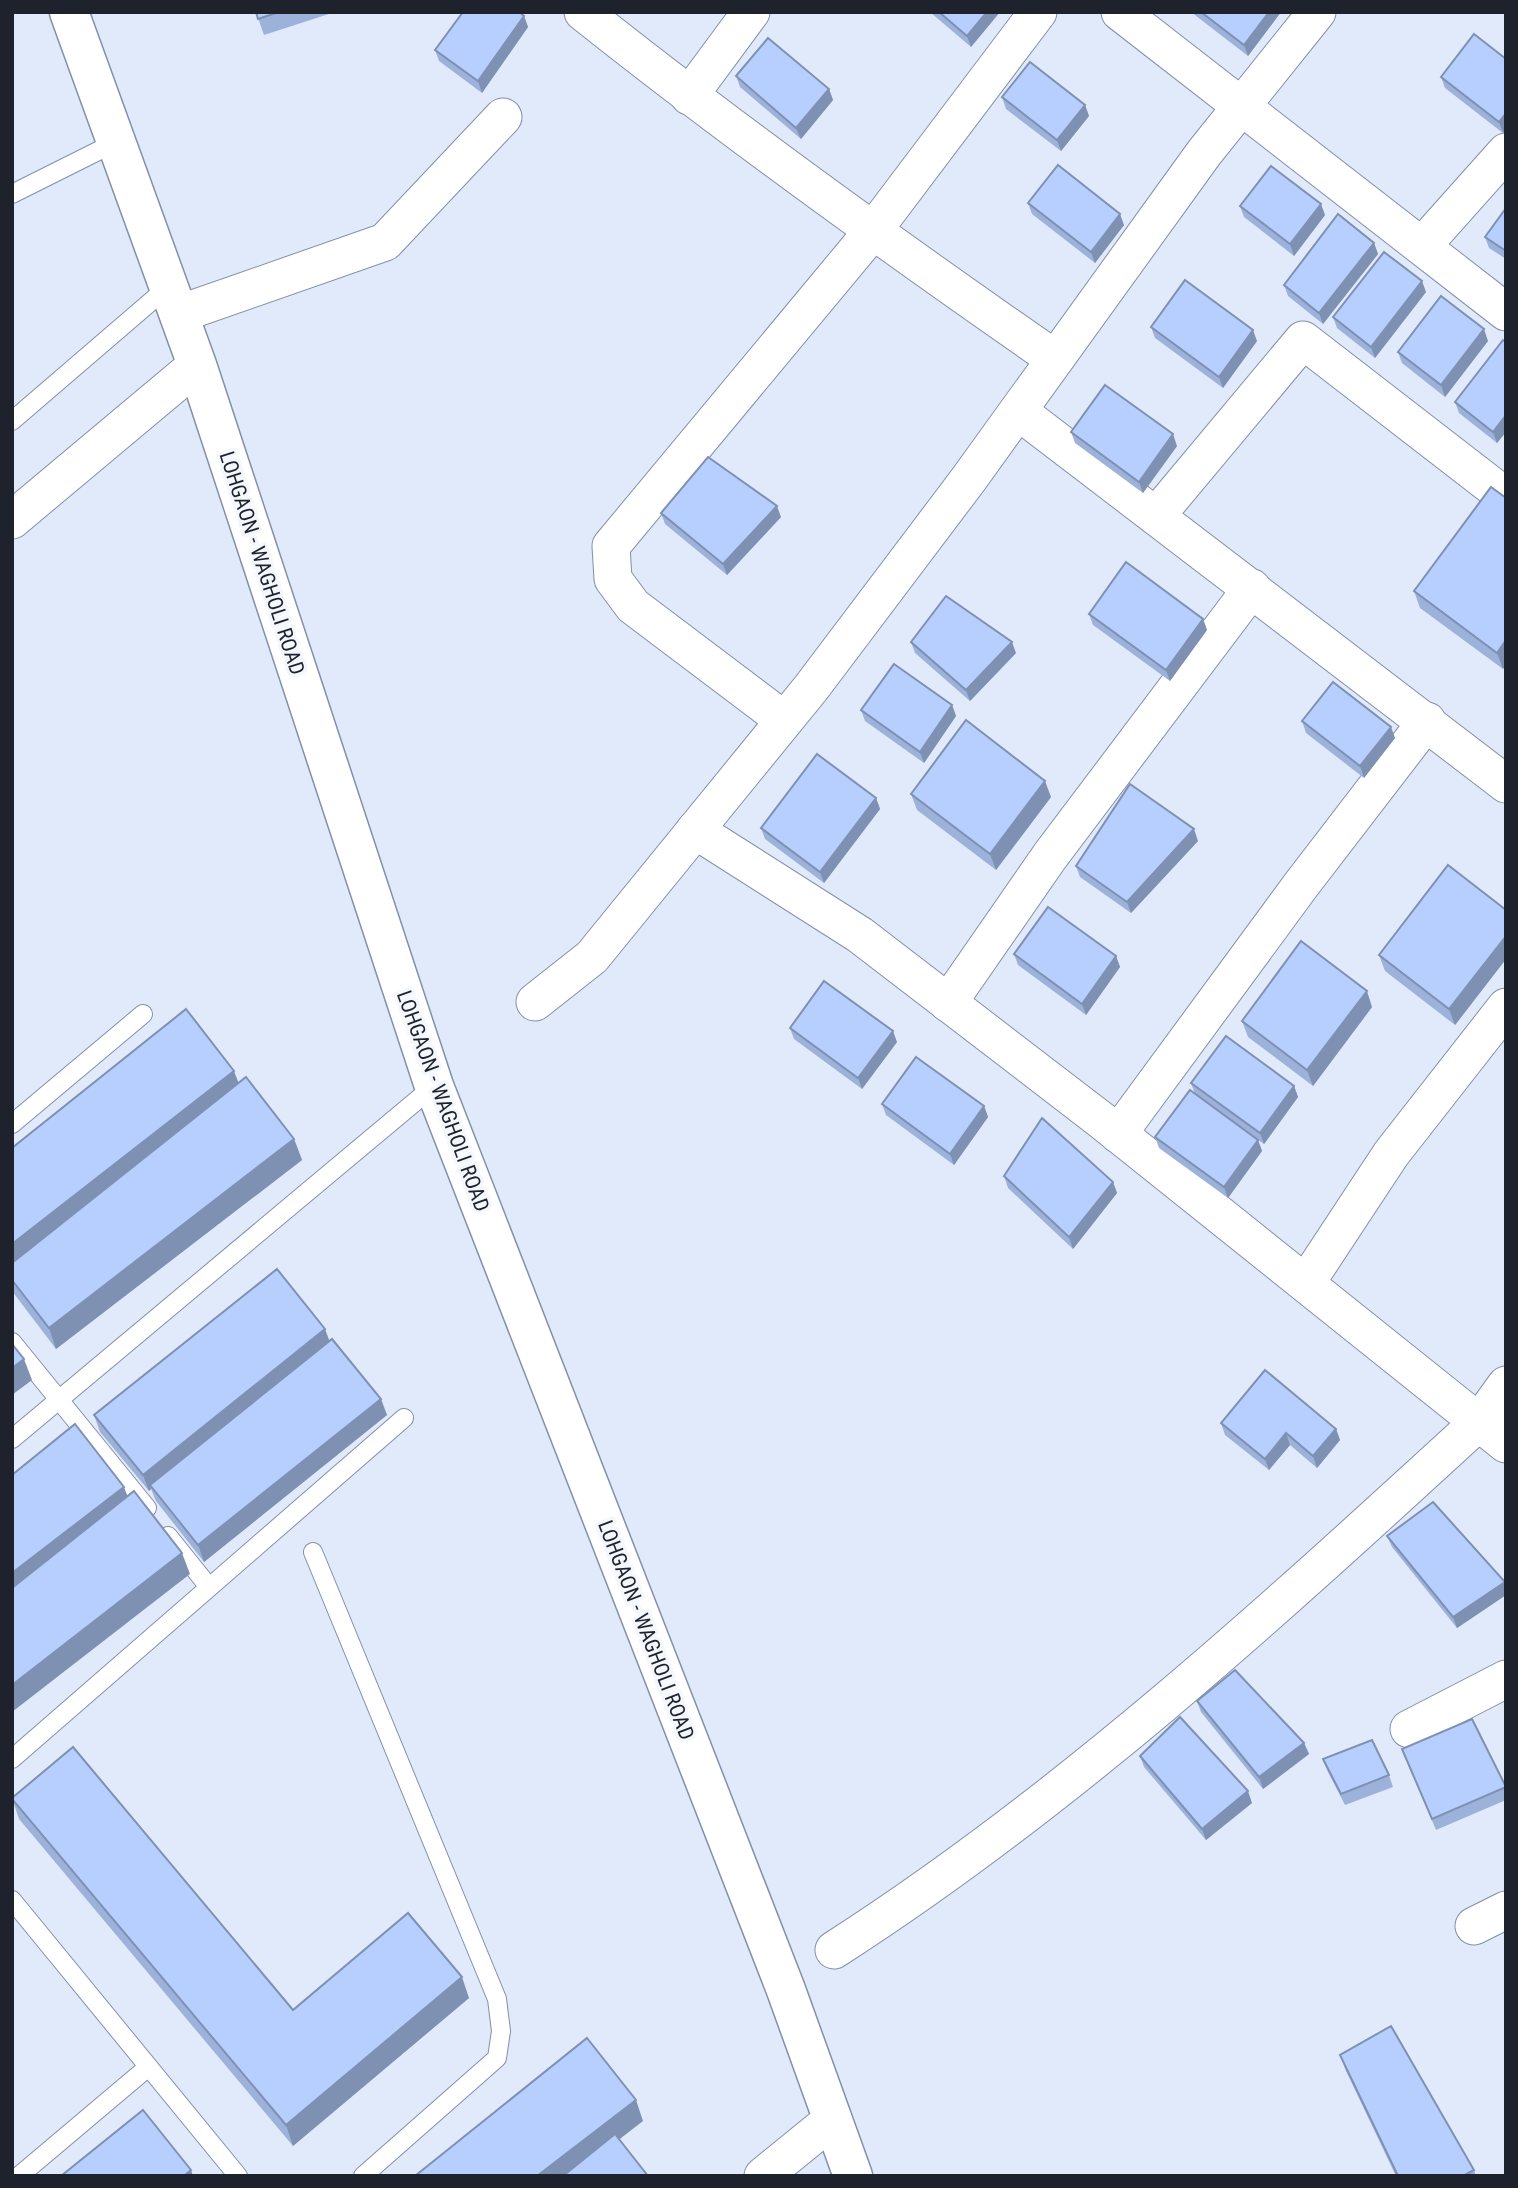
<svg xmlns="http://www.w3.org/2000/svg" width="1518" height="2188" font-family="'Roboto Condensed',sans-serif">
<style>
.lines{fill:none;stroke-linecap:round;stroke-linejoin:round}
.lane-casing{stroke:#8390a9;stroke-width:20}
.street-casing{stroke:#8390a9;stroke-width:39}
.primary-casing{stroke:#8390a9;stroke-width:41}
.lane{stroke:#fff;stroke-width:18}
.street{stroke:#fff;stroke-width:37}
.primary{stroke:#fff;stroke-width:38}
.wall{fill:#9db2da}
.shaded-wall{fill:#7f91b2}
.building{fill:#b6cffe;stroke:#7f91b2;stroke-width:2}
.labels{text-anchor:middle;stroke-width:7;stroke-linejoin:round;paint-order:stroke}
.street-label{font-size:21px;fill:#1d222c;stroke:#f4f7fc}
</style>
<rect width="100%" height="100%" fill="#e1eafa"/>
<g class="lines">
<!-- lane casing -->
<g class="lane-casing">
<g id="lane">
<path d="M12,194L116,142"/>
<path d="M12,421L169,286"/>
<path d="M12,1124L143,1014"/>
<path d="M12,1342L147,1508"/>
<path d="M12,1439L434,1086"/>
<path d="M168,1536L209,1587"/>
<path d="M313,1552L497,1999L501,2031L497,2058L363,2176"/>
<path d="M12,1759L404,1418"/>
<path d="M12,1900L238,2176"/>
<path d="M19,2176L147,2068"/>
</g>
</g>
<!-- street casing -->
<g class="street-casing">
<g id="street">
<path d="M583,12C736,134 895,248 1055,359"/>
<path d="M1120,12L1506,312"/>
<path d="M689,96L751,12"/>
<path d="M1423,245L1506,152"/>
<path d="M179,314L385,242L503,117"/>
<path d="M1018,411L1506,784"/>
<path d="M1156,516L1303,340L1506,497"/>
<path d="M12,520L197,365"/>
<path d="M784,720L633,606L613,579L611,546L872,232L1038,12"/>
<path d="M695,830L860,935L1101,1120L1506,1444"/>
<path d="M535,1002L592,957L811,688L968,480L1204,153L1317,12"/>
<path d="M948,1003L1050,856L1252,588"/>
<path d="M1118,1134L1301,885L1427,721"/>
<path d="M1306,1283L1391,1154L1506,1007"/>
<path d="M1409,1729L1506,1679"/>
<path d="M1474,1926L1506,1910"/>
<path d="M834,1950C1068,1800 1276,1608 1480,1421L1506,1385"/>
<path d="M763,2176L833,2119"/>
</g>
</g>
<!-- primary casing -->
<g class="primary-casing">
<path id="primary" d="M69,12L197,365L434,1086L786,1990L853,2176"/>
</g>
<!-- lane -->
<use href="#lane" class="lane"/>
<!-- street -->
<use href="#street" class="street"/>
<!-- primary -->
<use href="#primary" class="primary"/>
</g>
<!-- wall -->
<g class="wall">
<path d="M256,12H335L264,35Z"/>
<path d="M930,12H1000L971,47Z"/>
<path d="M1191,12H1281L1248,56Z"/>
<path d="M524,16L528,27L482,93L439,61L435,50Z"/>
<path d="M1474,34L1503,133L1445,88L1441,77Z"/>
<path d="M736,76L829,89L833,100L801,139L740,87Z"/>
<path d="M1002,97L1085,105L1089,116L1061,151L1006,109Z"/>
<path d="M1028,203L1124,225L1095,263L1032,214Z"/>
<path d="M1240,206L1325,215L1294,256L1244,217Z"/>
<path d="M1506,208V259L1489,248L1485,237Z"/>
<path d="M1374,243L1378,254L1323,324L1288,296L1284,285Z"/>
<path d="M1426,292L1375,358L1337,328L1333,317Z"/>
<path d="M1151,327L1257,341L1223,388L1155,338Z"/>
<path d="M1488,341L1445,397L1402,363L1398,352Z"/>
<path d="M1506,342V432L1497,443L1459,413L1455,402Z"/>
<path d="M1071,432L1177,446L1143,493L1075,443Z"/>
<path d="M1506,498V665L1503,669L1420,608L1414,591Z"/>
<path d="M661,513L781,517L727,575L665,524Z"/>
<path d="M1089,614L1203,619L1207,630L1170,681L1093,625Z"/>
<path d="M911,642L1016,653L970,701L915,653Z"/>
<path d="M952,705L956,716L924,763L865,721L861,710Z"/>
<path d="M1302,721L1395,738L1364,778L1306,733Z"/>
<path d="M911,794L1051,797L996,870L917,810Z"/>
<path d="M876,798L880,809L824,883L765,839L761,828Z"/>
<path d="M1198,841L1131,913L1080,877L1076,866Z"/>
<path d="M1506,910V959L1455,1025L1385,971L1379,955Z"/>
<path d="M1014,954L1116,956L1120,967L1086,1015L1018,965Z"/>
<path d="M1372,1007L1313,1086L1248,1037L1242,1021Z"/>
<path d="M790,1028L897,1042L862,1089L794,1039Z"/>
<path d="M238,1083L294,1139L302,1160L56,1349L12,1291V1148Z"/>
<path d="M1191,1083L1294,1086L1298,1097L1264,1144L1258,1140L1262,1151L1228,1198L1159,1148L1155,1137L1195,1094Z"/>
<path d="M882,1104L984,1106L988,1117L954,1165L886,1115Z"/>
<path d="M1004,1176L1113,1182L1117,1193L1073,1249L1008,1188Z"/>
<path d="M330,1341L387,1415L204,1562L156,1501L151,1489L149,1491L100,1432L94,1415Z"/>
<path d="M1221,1423L1336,1429L1340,1440L1317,1468L1290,1445L1269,1470L1225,1435Z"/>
<path d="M1387,1536L1505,1582L1506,1595L1457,1628L1392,1547Z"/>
<path d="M1197,1701L1304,1743L1309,1754L1263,1789L1201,1712Z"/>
<path d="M1402,1749L1506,1786V1800L1436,1830Z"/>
<path d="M1140,1756L1252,1803L1206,1840L1144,1767Z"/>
<path d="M1323,1759L1389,1775L1393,1787L1345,1805L1327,1770Z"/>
<path d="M12,1798L293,2010L469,1998L293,2146L19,1819Z"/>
<path d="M1340,2055L1474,2170L1476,2176H1396L1346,2071Z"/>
</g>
<!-- shaded-wall -->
<g class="shaded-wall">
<path d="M987,12H1000L971,47L967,36Z"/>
<path d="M1269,12H1281L1248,56L1244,45Z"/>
<path d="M524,16L528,27L482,93L478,81Z"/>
<path d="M829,89L833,100L801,139L796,128Z"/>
<path d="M1085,105L1089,116L1061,151L1057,140Z"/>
<path d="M1506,113V130L1503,133L1499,122Z"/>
<path d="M1321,204L1325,215L1294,256L1290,244Z"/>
<path d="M1120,214L1124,225L1095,263L1091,252Z"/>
<path d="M1374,243L1378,254L1323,324L1319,313Z"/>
<path d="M1422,281L1426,292L1375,358L1371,347Z"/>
<path d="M1484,329L1488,341L1445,397L1441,385Z"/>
<path d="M1253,330L1257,341L1223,388L1219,377Z"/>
<path d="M1506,415V432L1497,443L1493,432Z"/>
<path d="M1173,434L1177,446L1143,493L1139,482Z"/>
<path d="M777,506L781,517L727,575L723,564Z"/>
<path d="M1203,619L1207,630L1170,681L1166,670Z"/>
<path d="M1506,640V665L1503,669L1497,653Z"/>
<path d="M1012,642L1016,653L970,701L966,690Z"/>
<path d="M952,705L956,716L924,763L920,752Z"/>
<path d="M1391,727L1395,738L1364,778L1360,766Z"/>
<path d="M1045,781L1051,797L996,870L990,854Z"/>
<path d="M876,798L880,809L824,883L820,872Z"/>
<path d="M1194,829L1198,841L1131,913L1127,902Z"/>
<path d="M1506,936V959L1455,1025L1449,1009Z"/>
<path d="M1116,956L1120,967L1086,1015L1082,1004Z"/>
<path d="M1367,991L1372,1007L1313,1086L1307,1070Z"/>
<path d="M893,1031L897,1042L862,1089L858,1078Z"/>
<path d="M234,1071L242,1092L12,1270V1244Z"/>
<path d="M1294,1086L1298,1097L1264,1144L1260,1133Z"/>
<path d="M984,1106L988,1117L954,1165L950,1154Z"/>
<path d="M294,1139L302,1160L56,1349L49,1328Z"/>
<path d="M1258,1140L1262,1151L1228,1198L1224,1187Z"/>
<path d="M1113,1182L1117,1193L1073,1249L1069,1237Z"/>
<path d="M325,1329L331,1345L150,1485L151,1489L149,1491L143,1475Z"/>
<path d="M24,1359L32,1380L12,1395V1368Z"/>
<path d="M381,1399L387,1415L204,1562L198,1545Z"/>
<path d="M1336,1429L1340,1440L1317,1468L1313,1456Z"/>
<path d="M1286,1433L1290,1445L1269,1470L1265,1459Z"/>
<path d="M124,1487L132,1508L12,1600V1573Z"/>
<path d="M182,1553L190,1574L12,1712V1685Z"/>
<path d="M1505,1582L1506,1595L1457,1628L1453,1617Z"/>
<path d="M1304,1743L1309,1754L1263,1789L1259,1777Z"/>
<path d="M1248,1791L1252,1803L1206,1840L1202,1829Z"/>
<path d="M462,1977L469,1998L293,2146L286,2125Z"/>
<path d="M636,2100L643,2121L572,2176H537Z"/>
<path d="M191,2170L193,2176H184Z"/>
</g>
<!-- building -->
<g class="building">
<path d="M256,12H279L258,19Z"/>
<path d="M463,12H519L524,16L478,81L435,50Z"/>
<path d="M939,12H987L967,36Z"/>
<path d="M1201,12H1269L1244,45Z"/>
<path d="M1474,34L1506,59V113L1499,122L1441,77Z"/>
<path d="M768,38L829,89L796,128L736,76Z"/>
<path d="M1030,62L1085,105L1057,140L1002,97Z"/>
<path d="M1058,165L1120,214L1091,252L1028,203Z"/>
<path d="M1271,166L1321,204L1290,244L1240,206Z"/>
<path d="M1506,208V251L1485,237Z"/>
<path d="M1338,214L1374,243L1319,313L1284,285Z"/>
<path d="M1384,252L1422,281L1371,347L1333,317Z"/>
<path d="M1185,280L1253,330L1219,377L1151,327Z"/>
<path d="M1441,296L1484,329L1441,385L1398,352Z"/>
<path d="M1503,340L1506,342V415L1493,432L1455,402Z"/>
<path d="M1105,385L1173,434L1139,482L1071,432Z"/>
<path d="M708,457L777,506L723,564L661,513Z"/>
<path d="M1491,487L1506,498V640L1497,653L1414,591Z"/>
<path d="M1126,562L1203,619L1166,670L1089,614Z"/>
<path d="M946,596L1012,642L966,690L911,642Z"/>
<path d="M894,664L952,705L920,752L861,710Z"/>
<path d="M1333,682L1391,727L1360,766L1302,721Z"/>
<path d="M966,720L1045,781L990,854L911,794Z"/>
<path d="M817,754L876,798L820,872L761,828Z"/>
<path d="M1130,784L1194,829L1127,902L1076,866Z"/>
<path d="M1448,865L1506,910V936L1449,1009L1379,955Z"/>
<path d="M1048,907L1116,956L1082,1004L1014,954Z"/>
<path d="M1301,941L1367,991L1307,1070L1242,1021Z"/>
<path d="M824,981L893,1031L858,1078L790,1028Z"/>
<path d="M186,1009L234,1071L12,1244V1148Z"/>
<path d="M1226,1036L1294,1086L1260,1133L1191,1083Z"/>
<path d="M916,1057L984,1106L950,1154L882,1104Z"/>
<path d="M246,1077L294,1139L49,1328L12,1280V1263Z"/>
<path d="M1190,1090L1258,1140L1224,1187L1155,1137Z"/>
<path d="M1042,1118L1113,1182L1069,1237L1004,1176Z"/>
<path d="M277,1269L325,1329L143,1475L94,1415Z"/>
<path d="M332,1339L381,1399L198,1545L150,1485Z"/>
<path d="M12,1344L24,1359L12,1368Z"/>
<path d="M1265,1370L1336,1429L1313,1456L1286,1433L1265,1459L1221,1423Z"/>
<path d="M75,1424L124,1487L12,1573V1475Z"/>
<path d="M134,1491L182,1553L12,1685V1588Z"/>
<path d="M1433,1502L1505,1582L1453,1617L1387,1536Z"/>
<path d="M1235,1670L1304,1743L1259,1777L1197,1701Z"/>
<path d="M1180,1717L1248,1791L1202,1829L1140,1756Z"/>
<path d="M1472,1719L1506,1787L1432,1819L1402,1749Z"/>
<path d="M1372,1740L1389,1775L1341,1794L1323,1759Z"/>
<path d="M73,1747L293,2010L408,1913L462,1977L286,2125L12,1799V1798Z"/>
<path d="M1391,2026L1474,2170L1463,2176H1398L1340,2055Z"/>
<path d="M587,2038L636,2100L537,2176H415Z"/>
<path d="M143,2110L191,2170L184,2176H61Z"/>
<path d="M615,2134L648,2176H563Z"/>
</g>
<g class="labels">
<!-- street labels -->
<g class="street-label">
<text transform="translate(262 563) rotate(72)" y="7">LOHGAON - WAGHOLI ROAD</text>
<text transform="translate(443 1101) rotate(70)" y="7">LOHGAON - WAGHOLI ROAD</text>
<text transform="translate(646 1630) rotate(69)" y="7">LOHGAON - WAGHOLI ROAD</text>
</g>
</g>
<!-- border -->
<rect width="1518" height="2188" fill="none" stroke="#1d222c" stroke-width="28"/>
</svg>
